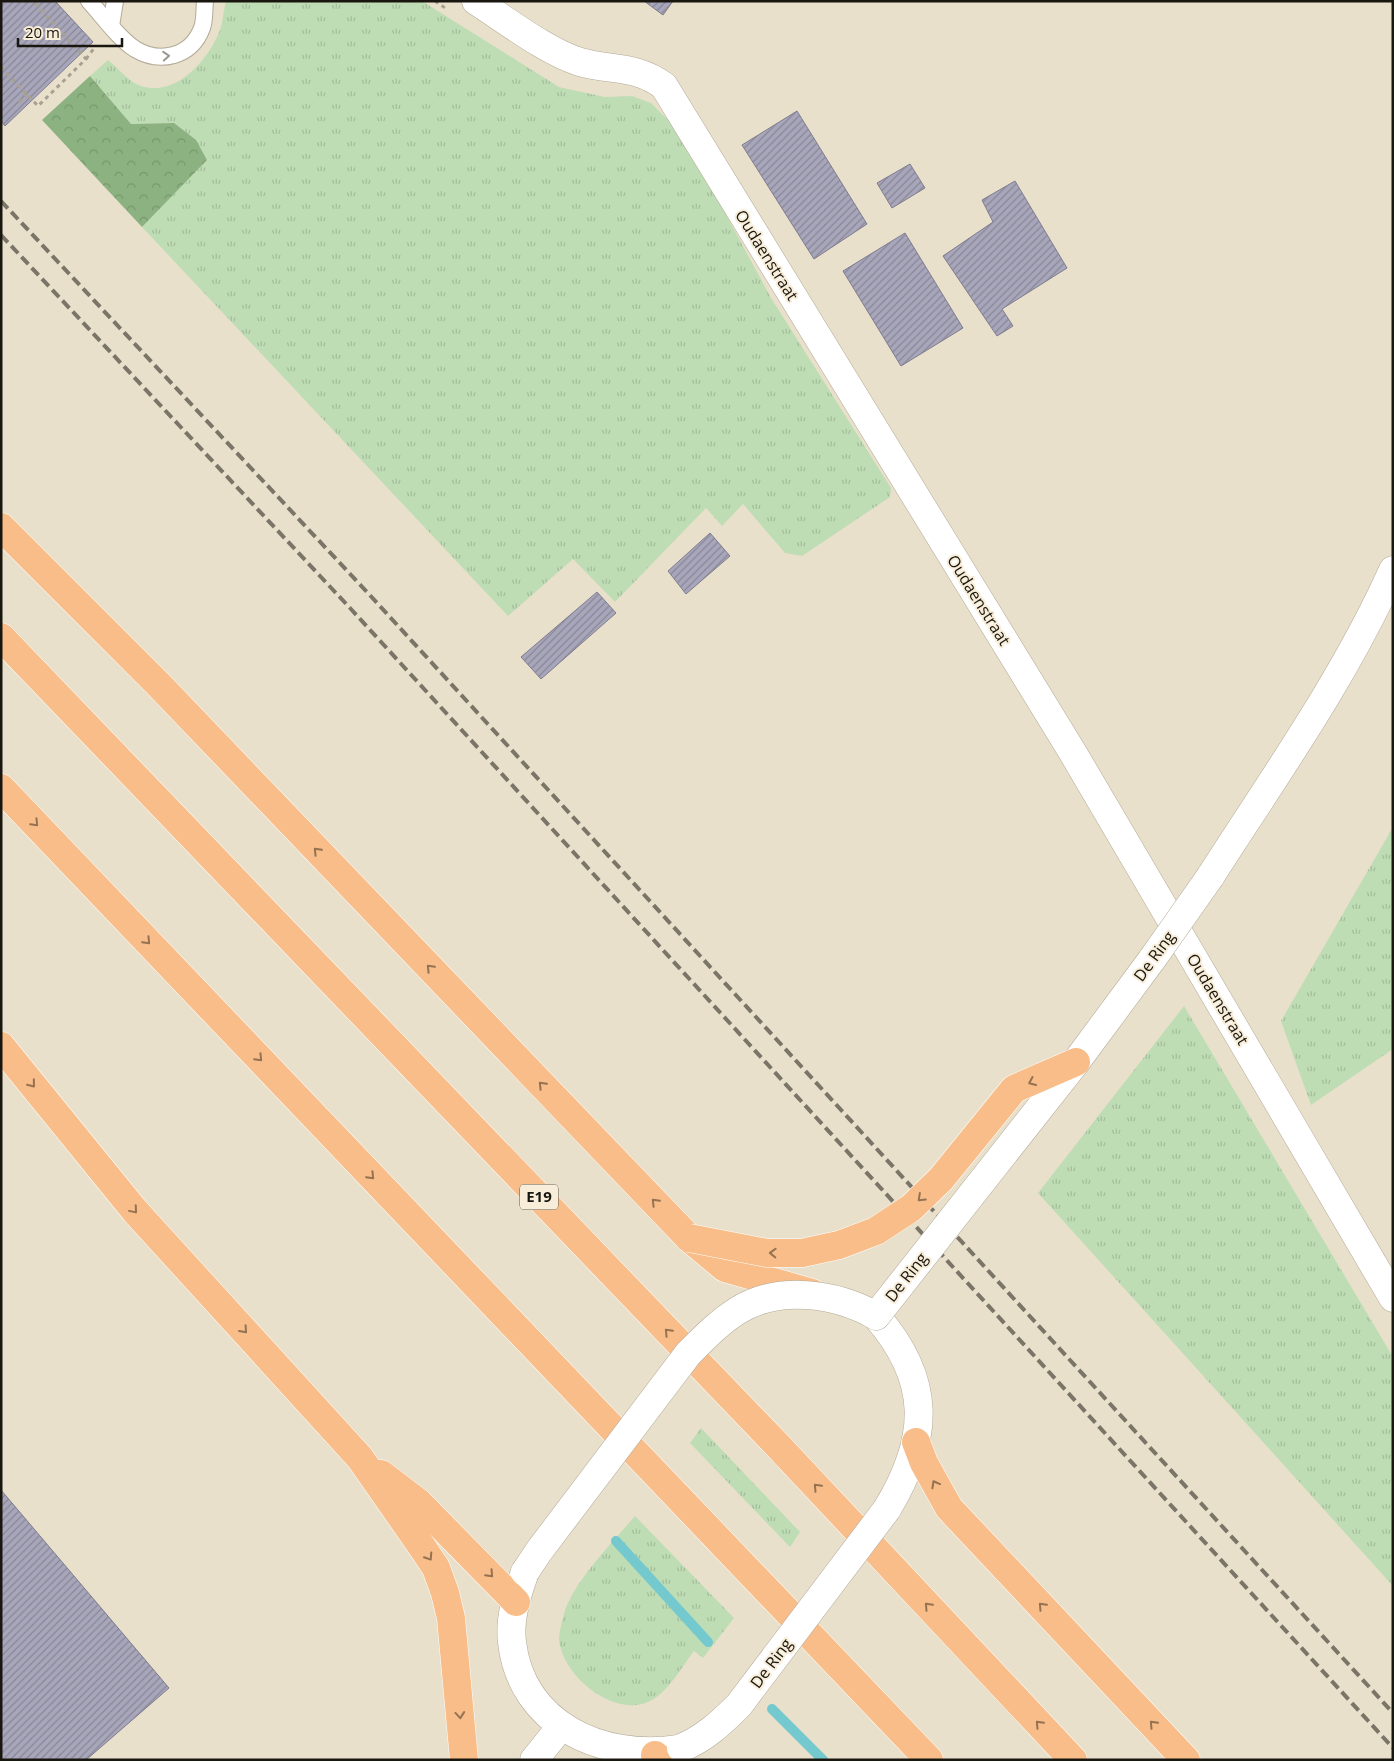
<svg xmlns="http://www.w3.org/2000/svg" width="1394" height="1761" font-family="'Open Sans',sans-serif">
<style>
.grass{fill:url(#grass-tufts)}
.forest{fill:url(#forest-crowns)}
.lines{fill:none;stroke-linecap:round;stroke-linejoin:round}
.stream{stroke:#74c9ce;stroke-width:10}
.building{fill:url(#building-hatch);stroke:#7e7c8f}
.service-casing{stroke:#b3aa97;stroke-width:18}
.minor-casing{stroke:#b3aa97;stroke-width:29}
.secondary-casing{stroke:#b3aa97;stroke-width:29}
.motorway-casing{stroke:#fff;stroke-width:29}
.path{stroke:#a8a191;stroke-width:3;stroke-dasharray:4 4;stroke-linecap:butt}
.service{stroke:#fff;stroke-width:16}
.minor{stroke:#fff;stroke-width:28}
.secondary{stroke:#fff;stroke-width:28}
.motorway{stroke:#f8bd88;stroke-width:28}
.rail{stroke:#7b7568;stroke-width:4;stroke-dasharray:10 5;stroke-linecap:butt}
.secondary-bridge-casing{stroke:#b3aa97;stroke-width:29;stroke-linecap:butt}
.motorway-bridge-casing{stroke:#fff;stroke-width:29;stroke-linecap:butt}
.secondary-bridge{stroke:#fff;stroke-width:28}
.motorway-bridge{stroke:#f8bd88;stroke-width:28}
.oneway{stroke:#989693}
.oneway2{stroke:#947252}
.labels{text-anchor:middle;stroke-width:4;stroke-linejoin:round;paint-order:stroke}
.shield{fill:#f7edd9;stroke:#5c564c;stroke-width:1}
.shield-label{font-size:15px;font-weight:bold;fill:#19160f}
.street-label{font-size:16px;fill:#19160f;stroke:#f7edd9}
</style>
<defs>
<pattern id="grass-tufts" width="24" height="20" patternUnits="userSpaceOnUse" patternTransform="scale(1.25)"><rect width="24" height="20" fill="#beddb5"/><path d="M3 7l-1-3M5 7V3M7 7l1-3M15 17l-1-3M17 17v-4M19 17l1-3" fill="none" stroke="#a3bd9a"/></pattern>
<pattern id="forest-crowns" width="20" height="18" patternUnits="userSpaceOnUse" patternTransform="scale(1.25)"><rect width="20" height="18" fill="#8bb280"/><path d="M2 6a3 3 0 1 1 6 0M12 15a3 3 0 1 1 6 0" fill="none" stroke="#77986d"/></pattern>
<pattern id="building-hatch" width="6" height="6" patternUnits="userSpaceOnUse" patternTransform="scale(1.25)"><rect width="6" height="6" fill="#a8a6ba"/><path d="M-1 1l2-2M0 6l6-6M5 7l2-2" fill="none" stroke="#888696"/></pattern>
</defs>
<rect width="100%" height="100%" fill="#e9e0cc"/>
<!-- grass -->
<g class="grass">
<path d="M226,1H422L559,87L605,97L632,96L651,103L666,118L676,122L771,298L891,488L890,497L802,556L785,553L743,504L722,526L706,508L615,602L573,559L508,616L142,227L207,160L174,123L131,124L90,76L108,60C117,67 130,83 141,86C175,97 205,63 218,35C223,25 223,12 226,1Z"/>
<path d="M1393,827V1049L1311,1105L1281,1021Z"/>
<path d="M1184,1006L1393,1357V1586L1038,1193Z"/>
<path d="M701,1428L800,1532L790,1547L690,1443Z"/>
<path d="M635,1516L734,1618L703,1658L694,1651C681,1668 668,1693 648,1702C612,1717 563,1676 559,1640C559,1633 562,1621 564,1614C572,1583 614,1541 635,1516Z"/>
</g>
<!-- forest -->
<path class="forest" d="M90,76L131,124L174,123L196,140L207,160L142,227L42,120Z"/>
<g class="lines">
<!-- stream -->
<g class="stream">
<path d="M616,1541L708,1642"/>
<path d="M772,1709L823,1760"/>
</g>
</g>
<!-- building -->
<g class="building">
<path d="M1,1H55L93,42L5,126L1,121Z"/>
<path d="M644,1H673L663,15Z"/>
<path d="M797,111L867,224L814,259L742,145Z"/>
<path d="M910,164L925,188L892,208L877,183Z"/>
<path d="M1015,181L1067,268L1002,309L1013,326L997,336L943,256L993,222L982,200Z"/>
<path d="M905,233L963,328L901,366L843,271Z"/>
<path d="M710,533L730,556L686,594L668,571Z"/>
<path d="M597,592L616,613L541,679L521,657Z"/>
<path d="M1,1490L169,1688L86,1760H1Z"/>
</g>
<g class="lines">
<!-- service casing -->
<g class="service-casing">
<g id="service">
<path d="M89,1C103,16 118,38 135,49C160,64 191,57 202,28C205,20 204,10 205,1"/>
<path d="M111,26L115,1"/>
</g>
</g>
<!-- minor casing -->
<g class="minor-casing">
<path id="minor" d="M476,1C506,20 547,52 580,62C611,71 636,65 664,86L1073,753L1393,1298"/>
</g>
<!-- secondary casing -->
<g class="secondary-casing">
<g id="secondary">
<path d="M1210,877C1274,777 1344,679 1393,570"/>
<path d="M1076,1062L1153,958"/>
<path d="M876,1316C932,1380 930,1438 887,1509"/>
<path d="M525,1572C517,1594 509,1619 512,1642C521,1724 602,1761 678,1749"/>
<path d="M534,1760L559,1729"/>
</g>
</g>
<!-- motorway casing -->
<g class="motorway-casing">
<g id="motorway">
<path d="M1,527L159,685L689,1238L725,1268L812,1293"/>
<path d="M1,637L780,1448L1073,1760"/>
<path d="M1,788L929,1760"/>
<path d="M1,1046L135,1211L360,1458L422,1547L436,1568L445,1593L451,1618L464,1760"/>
<path d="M916,1442L924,1463L949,1508L1186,1760"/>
<path d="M381,1474L419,1503L516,1602"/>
<path d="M655,1755L661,1760"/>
</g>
</g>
<!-- path -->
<g class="path">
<path d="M435,1L445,8"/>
<path d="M86,59L95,47"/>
<path d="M1,67L38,106L86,59L33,1"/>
<path d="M19,102L27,94"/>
</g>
<!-- service -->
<use href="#service" class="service"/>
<!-- minor -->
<use href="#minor" class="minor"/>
<!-- secondary -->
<use href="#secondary" class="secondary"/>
<!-- motorway -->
<use href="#motorway" class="motorway"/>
<!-- rail -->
<g class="rail">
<path d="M1,201L367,592L1393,1713"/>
<path d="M1,235L350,608L1393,1748"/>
</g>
<!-- secondary-bridge casing -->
<g class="secondary-bridge-casing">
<g id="secondary-bridge">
<path d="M1153,958L1210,877"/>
<path d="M525,1572L539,1551L688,1354C704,1338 718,1323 737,1311C778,1285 836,1293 876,1316L1076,1062"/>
<path d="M681,1748C704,1739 722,1722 739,1705L887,1509"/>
</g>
</g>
<!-- motorway-bridge casing -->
<g class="motorway-bridge-casing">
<path id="motorway-bridge" d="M689,1238L767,1253H802L839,1245L876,1231L911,1208L941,1179L1014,1089L1076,1062"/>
</g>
<!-- secondary-bridge -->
<use href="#secondary-bridge" class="secondary-bridge"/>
<!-- motorway-bridge -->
<use href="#motorway-bridge" class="motorway-bridge"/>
</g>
<!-- one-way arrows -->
<defs><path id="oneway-chevron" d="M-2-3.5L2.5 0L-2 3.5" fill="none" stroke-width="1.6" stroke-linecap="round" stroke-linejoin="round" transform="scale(1.25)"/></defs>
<use class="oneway" href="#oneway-chevron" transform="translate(166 56) rotate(-4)"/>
<g class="oneway2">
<use href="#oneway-chevron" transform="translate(35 823) rotate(46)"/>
<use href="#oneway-chevron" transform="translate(317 851) rotate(-134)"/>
<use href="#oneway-chevron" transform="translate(147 941) rotate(46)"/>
<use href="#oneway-chevron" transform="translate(430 968) rotate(-134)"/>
<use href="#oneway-chevron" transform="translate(259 1058) rotate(46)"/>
<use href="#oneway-chevron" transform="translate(1032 1082) rotate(156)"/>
<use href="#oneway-chevron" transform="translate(32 1084) rotate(51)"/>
<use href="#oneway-chevron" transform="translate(542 1085) rotate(-134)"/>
<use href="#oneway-chevron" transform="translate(371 1176) rotate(46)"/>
<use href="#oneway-chevron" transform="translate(921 1198) rotate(137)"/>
<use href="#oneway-chevron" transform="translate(655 1202) rotate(-134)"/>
<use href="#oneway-chevron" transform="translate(134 1210) rotate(50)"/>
<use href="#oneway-chevron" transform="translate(773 1253) rotate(-178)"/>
<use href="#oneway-chevron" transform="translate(244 1330) rotate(48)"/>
<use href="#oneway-chevron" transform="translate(668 1332) rotate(-134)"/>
<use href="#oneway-chevron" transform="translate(935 1484) rotate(-119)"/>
<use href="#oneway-chevron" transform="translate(817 1487) rotate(-133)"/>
<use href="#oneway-chevron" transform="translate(429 1557) rotate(57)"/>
<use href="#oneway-chevron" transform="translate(490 1574) rotate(47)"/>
<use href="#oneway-chevron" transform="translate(928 1606) rotate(-133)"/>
<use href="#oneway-chevron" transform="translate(1042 1606) rotate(-133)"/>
<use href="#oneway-chevron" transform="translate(460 1715) rotate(85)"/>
<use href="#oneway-chevron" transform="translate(1039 1724) rotate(-133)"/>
<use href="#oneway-chevron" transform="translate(1153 1724) rotate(-133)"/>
</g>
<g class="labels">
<!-- shield labels -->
<rect class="shield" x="520" y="1184.5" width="38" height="25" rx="4"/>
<g class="shield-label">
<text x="539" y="1202">E19</text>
</g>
<!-- street labels -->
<g class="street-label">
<text transform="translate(767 255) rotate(58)" y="6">Oudaenstraat</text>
<text transform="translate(979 600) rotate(58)" y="6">Oudaenstraat</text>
<text transform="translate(1154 956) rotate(-54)" y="6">De Ring</text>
<text transform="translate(1218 999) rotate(59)" y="6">Oudaenstraat</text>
<text transform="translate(906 1277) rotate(-52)" y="6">De Ring</text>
<text transform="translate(771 1663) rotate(-53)" y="6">De Ring</text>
</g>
</g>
<!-- border -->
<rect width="1394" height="1761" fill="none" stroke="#19160f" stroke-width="5"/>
<!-- scale -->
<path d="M18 38v8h104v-8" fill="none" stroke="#19160f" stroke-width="2.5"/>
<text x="25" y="38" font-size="15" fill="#19160f" stroke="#f7edd9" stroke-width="4" paint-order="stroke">20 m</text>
</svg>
